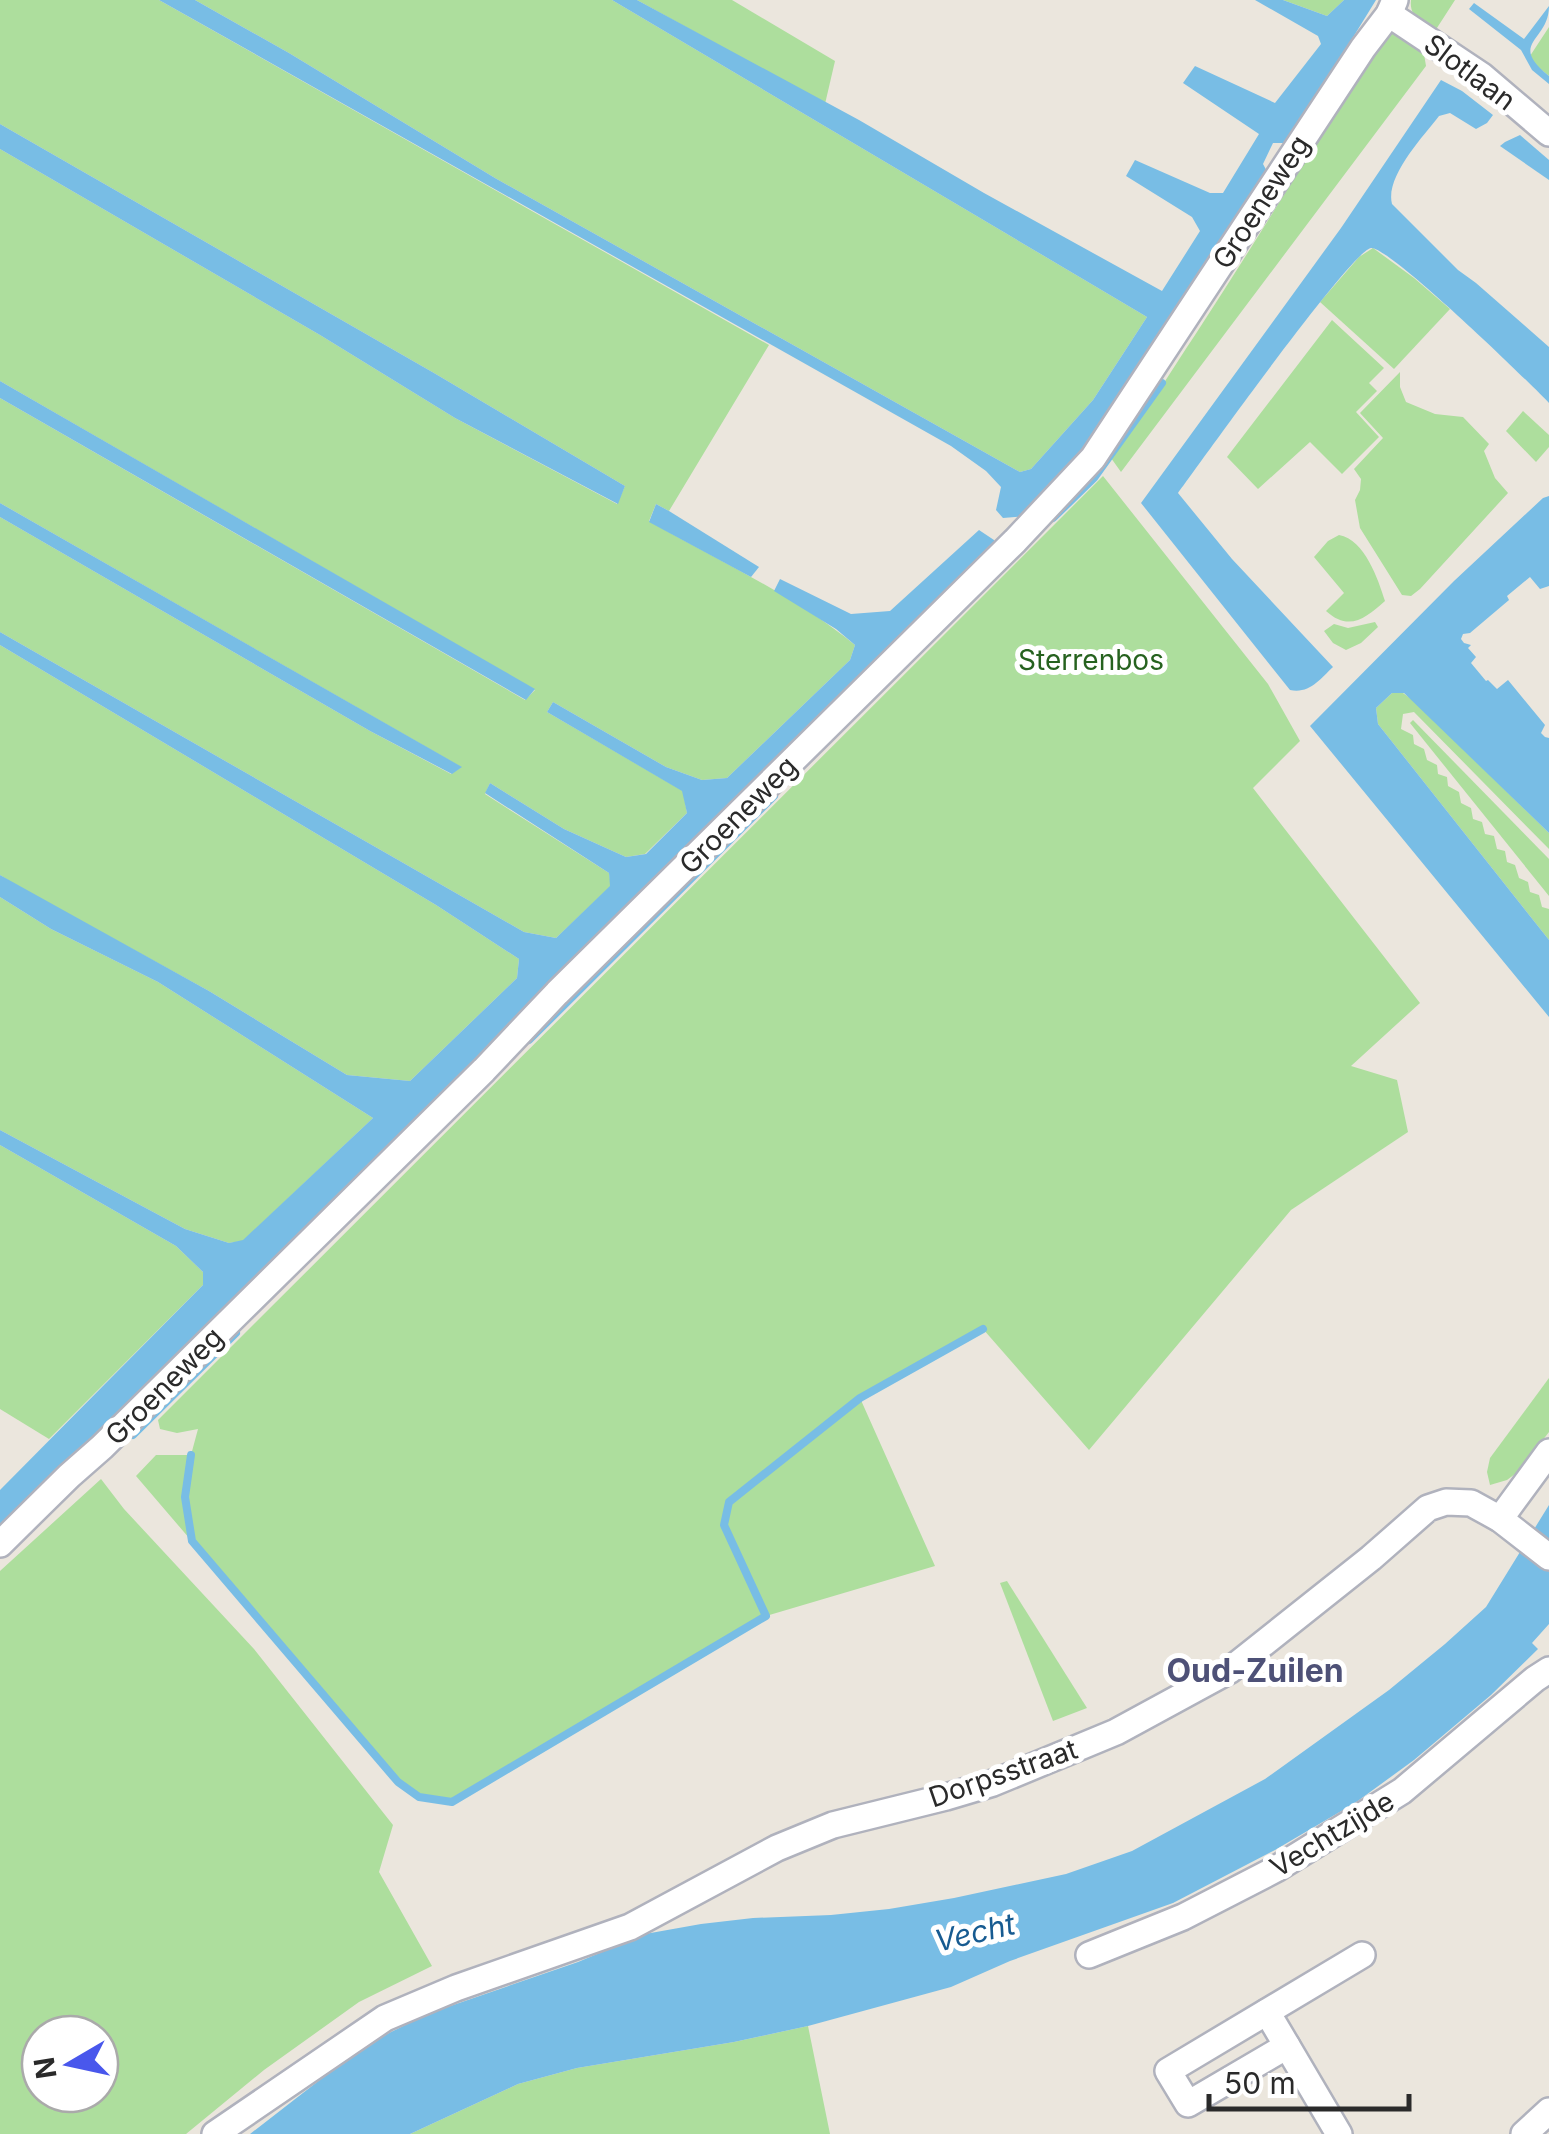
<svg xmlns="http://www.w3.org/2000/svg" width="1549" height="2134" font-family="Inter,sans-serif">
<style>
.green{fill:#adde9d;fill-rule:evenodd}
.water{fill:#78bde5}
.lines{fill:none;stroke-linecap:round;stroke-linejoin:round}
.stream{stroke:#78bde5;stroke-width:8}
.minor-casing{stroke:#b0b2bd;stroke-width:30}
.minor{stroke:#fff;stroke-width:25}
.labels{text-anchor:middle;stroke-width:10;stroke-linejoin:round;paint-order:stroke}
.street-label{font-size:28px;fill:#2a2a2a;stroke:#fff}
.park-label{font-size:28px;fill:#26621f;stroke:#fff}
.water-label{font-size:30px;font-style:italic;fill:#175b91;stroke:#fff}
.quarter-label{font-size:32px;font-weight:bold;fill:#4e5177;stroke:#fff}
</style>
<rect width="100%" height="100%" fill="#ebe6dd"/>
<!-- green -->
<g class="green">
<path d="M0,0H159L769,345L669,511L656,504L649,521C718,561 793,594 855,645L850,660L727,778L702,780L666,767L553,702L547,712L683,791L687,813L645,854L626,857L564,829L490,783L485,794L609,873L611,886L556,938L524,932L0,632V517L370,731L451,774L461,767L0,503V398L525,700L535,690L0,381V149L320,335L455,418L617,504L625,486L434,373L0,124Z"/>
<path d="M195,0H612L1147,317L1093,400L1031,469L1020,472L495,178L289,53Z"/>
<path d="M637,0H732L835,61L825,104Z"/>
<path d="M1283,0H1344L1327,16Z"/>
<path d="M1411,0H1455L1435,31C1422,23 1409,17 1411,0Z"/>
<path d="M1390,27L1424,54L1426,66L1121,472L1111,458C1143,418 1169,374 1197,332C1263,231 1324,128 1390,27Z"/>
<path d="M1549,27V76L1528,59Z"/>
<path d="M1373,248L1414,278L1450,309L1394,369L1320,302L1359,257Z"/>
<path d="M1332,320L1384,368L1369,383L1377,391L1356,412L1379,437L1342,474L1310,442L1258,489L1227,457Z"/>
<path d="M1400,372V387L1406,402L1435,414L1463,417L1489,444L1484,451L1495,478L1508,493L1420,589L1411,596L1402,595L1360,528L1355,500L1360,490L1361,479L1354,469L1383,438L1360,413Z"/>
<path d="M1523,411L1549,435V447L1536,462L1506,431Z"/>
<path d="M1103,476L1268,684L1300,741L1253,788L1420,1003L1351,1066L1397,1080L1408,1132L1291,1210L1089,1450L983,1329L860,1398L935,1566L766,1616L452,1802L419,1797L398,1782L136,1476L156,1455H191L198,1429L177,1433L160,1429L158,1420Z"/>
<path d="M1339,535C1365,540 1378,579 1385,601C1366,618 1349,632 1326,611L1344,593L1314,557L1328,541Z"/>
<path d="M1375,622L1378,627L1361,643L1346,650L1333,643L1324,631L1334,624L1348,628Z"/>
<path d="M0,645L436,905L519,959L517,978L410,1081L347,1075L209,991L19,887L0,875Z"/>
<path d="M1392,693H1403L1414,701L1549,833V849L1414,712L1403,714L1401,729L1413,735L1414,744L1424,749L1427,760L1437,765L1438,774L1447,777L1448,786L1459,792L1461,803L1471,808L1473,819L1482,822L1485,834L1494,836L1497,849L1505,851L1507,862L1515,865L1519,878L1528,882L1530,892L1539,895L1542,907L1549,909V940L1378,724L1376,708Z"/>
<path d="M1413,720L1549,859V896L1410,723Z"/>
<path d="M0,897L51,929L158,982L373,1118L243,1241L229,1243L185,1229L0,1130Z"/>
<path d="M0,1145L176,1246L203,1272V1285L49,1439L0,1409Z"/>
<path d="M1549,1378V1432L1519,1471L1507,1480L1490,1485L1487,1472L1490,1458Z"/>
<path d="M101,1479L124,1509L254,1649L393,1825L379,1872L432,1966L359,2002L264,2070L186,2134H0V1571ZM40,2034H100V2094H40Z"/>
<path d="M1007,1581L1087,1708L1053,1721L1000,1583Z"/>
<path d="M808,2026L830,2134H410L518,2084L577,2068L734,2042Z"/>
</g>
<!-- water -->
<g class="water">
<path d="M159,0H195L289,53L495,178L1020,472L1031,469L1093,400L1147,317L612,0H637L859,120L984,193L1162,291L1200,231L1192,217L1126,176L1135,160L1210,193H1223L1259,134L1183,83L1195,66L1275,103L1321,44L1318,36L1255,0H1283L1327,16L1344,0H1376L1288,143H1273L1263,164L1270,177L1072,473L1029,516L1003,518L996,510L1001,487L986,471L951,446Z"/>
<path d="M1474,3L1524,39L1549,6C1549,42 1507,42 1549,76V84L1532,70L1521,50L1469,9Z"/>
<path d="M1441,80L1462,91L1493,115L1487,123L1476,129L1450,113L1439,116C1422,138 1385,177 1392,204L1458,270L1476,283L1549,347V403C1529,382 1389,246 1371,248C1351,251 1200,463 1178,493L1232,559L1333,667C1320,679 1310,694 1290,690L1141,503L1341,228Z"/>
<path d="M0,124L434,373L625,486L618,504L455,418L320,335L0,149Z"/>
<path d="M1520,135L1549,160V180L1500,146L1505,142Z"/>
<path d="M0,381L502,670L535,689L526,700L0,398Z"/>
<path d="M1549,496V586L1540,589L1530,577L1507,596L1509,600L1470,633L1463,634L1461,639L1464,643L1471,645L1468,648L1476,657L1471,663L1486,681L1488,680L1497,689L1508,680L1545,725L1541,733L1545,737L1549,738V833L1404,693H1392L1376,708L1378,724L1549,940V1017L1310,726L1454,581L1543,498Z"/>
<path d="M0,503L462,767L452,774L370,731L0,517Z"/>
<path d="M656,504L669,511L759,567L751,577L649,522Z"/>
<path d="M979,530L994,540L995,548L834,702L91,1442L38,1488L0,1527V1490L203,1285V1272L176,1246L0,1145V1130L185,1229L229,1243L243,1240L373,1118L158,982L51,929L0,897V875L209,991L347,1075L410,1081L517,978L519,959L436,905L0,645V632L524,932L556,938L610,886L609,873L485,793L490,783L564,829L626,857L646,854L687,813L682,791L547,712L553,702L666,767L702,780L727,778L850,660L855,645L836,629L774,591L780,579L851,614L890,611Z"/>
<path d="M1549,1505V1624L1532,1643L1538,1649L1491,1695L1414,1760L1355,1803L1275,1850L1173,1903L1010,1961L951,1987L808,2026L734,2042L577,2068L518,2084L410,2134H250L357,2051L391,2032L430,2013L578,1962L645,1934L701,1924L753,1918L831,1915L889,1909L954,1898L1066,1874L1132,1851L1265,1779L1389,1690L1445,1644L1486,1607Z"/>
</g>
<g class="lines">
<!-- stream -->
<g class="stream">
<path d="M1053,518L1094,478L1162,383"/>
<path d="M529,1040L774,796"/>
<path d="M133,1435L236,1333"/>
<path d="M191,1455L185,1497L192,1541L398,1782L419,1797L452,1802L766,1616L724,1525L729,1502L860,1398L983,1329"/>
</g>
<!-- minor casing -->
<g class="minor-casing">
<g id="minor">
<path d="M1389,14L1482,76L1549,133"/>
<path d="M1500,1519L1549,1452"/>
<path d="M0,1544L69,1476L102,1447L484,1070L557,993L1015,541L1093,458L1363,48L1389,14L1395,0"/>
<path d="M1089,1955L1183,1917L1276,1869L1402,1791L1535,1679L1549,1670"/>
<path d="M1267,2012L1339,2134"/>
<path d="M1287,2046L1188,2104L1168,2071L1362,1955"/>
<path d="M215,2134L385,2018L456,1988L630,1927L777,1848L833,1825L946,1797L993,1783L1116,1732L1230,1670L1371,1558L1428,1508L1446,1502L1471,1503L1500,1519L1549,1557"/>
<path d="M1524,2134L1549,2111"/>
</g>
</g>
<!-- minor -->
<use href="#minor" class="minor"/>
</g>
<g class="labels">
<!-- street labels -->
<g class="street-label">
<text transform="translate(1470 72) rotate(37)" y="10">Slotlaan</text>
<text transform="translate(1261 202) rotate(-57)" y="10">Groeneweg</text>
<text transform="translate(738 815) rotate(-45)" y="10">Groeneweg</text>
<text transform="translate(164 1386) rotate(-45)" y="10">Groeneweg</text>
<text transform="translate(1003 1773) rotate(-19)" y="10">Dorpsstraat</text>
<text transform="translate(1332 1834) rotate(-31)" y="10">Vechtzijde</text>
</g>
<!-- park labels -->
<g class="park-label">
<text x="1091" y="670">Sterrenbos</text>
</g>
<!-- water labels -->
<g class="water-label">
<text transform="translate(975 1933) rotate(-13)" y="10">Vecht</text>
</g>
<!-- quarter labels -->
<g class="quarter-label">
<text x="1255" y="1682">Oud-Zuilen</text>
</g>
</g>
<!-- north arrow -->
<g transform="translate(70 2064) rotate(261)"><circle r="48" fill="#ffffff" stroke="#aaaaaa" stroke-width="2.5"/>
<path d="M0-8L18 38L0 25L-18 38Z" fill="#4957ec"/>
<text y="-15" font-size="28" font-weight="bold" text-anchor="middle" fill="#2a2a2a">N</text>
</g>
<!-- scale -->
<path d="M1209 2094v15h200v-15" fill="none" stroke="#2a2a2a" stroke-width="5"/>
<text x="1224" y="2094" font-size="30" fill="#2a2a2a" stroke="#ffffff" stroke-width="8" paint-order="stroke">50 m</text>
</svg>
